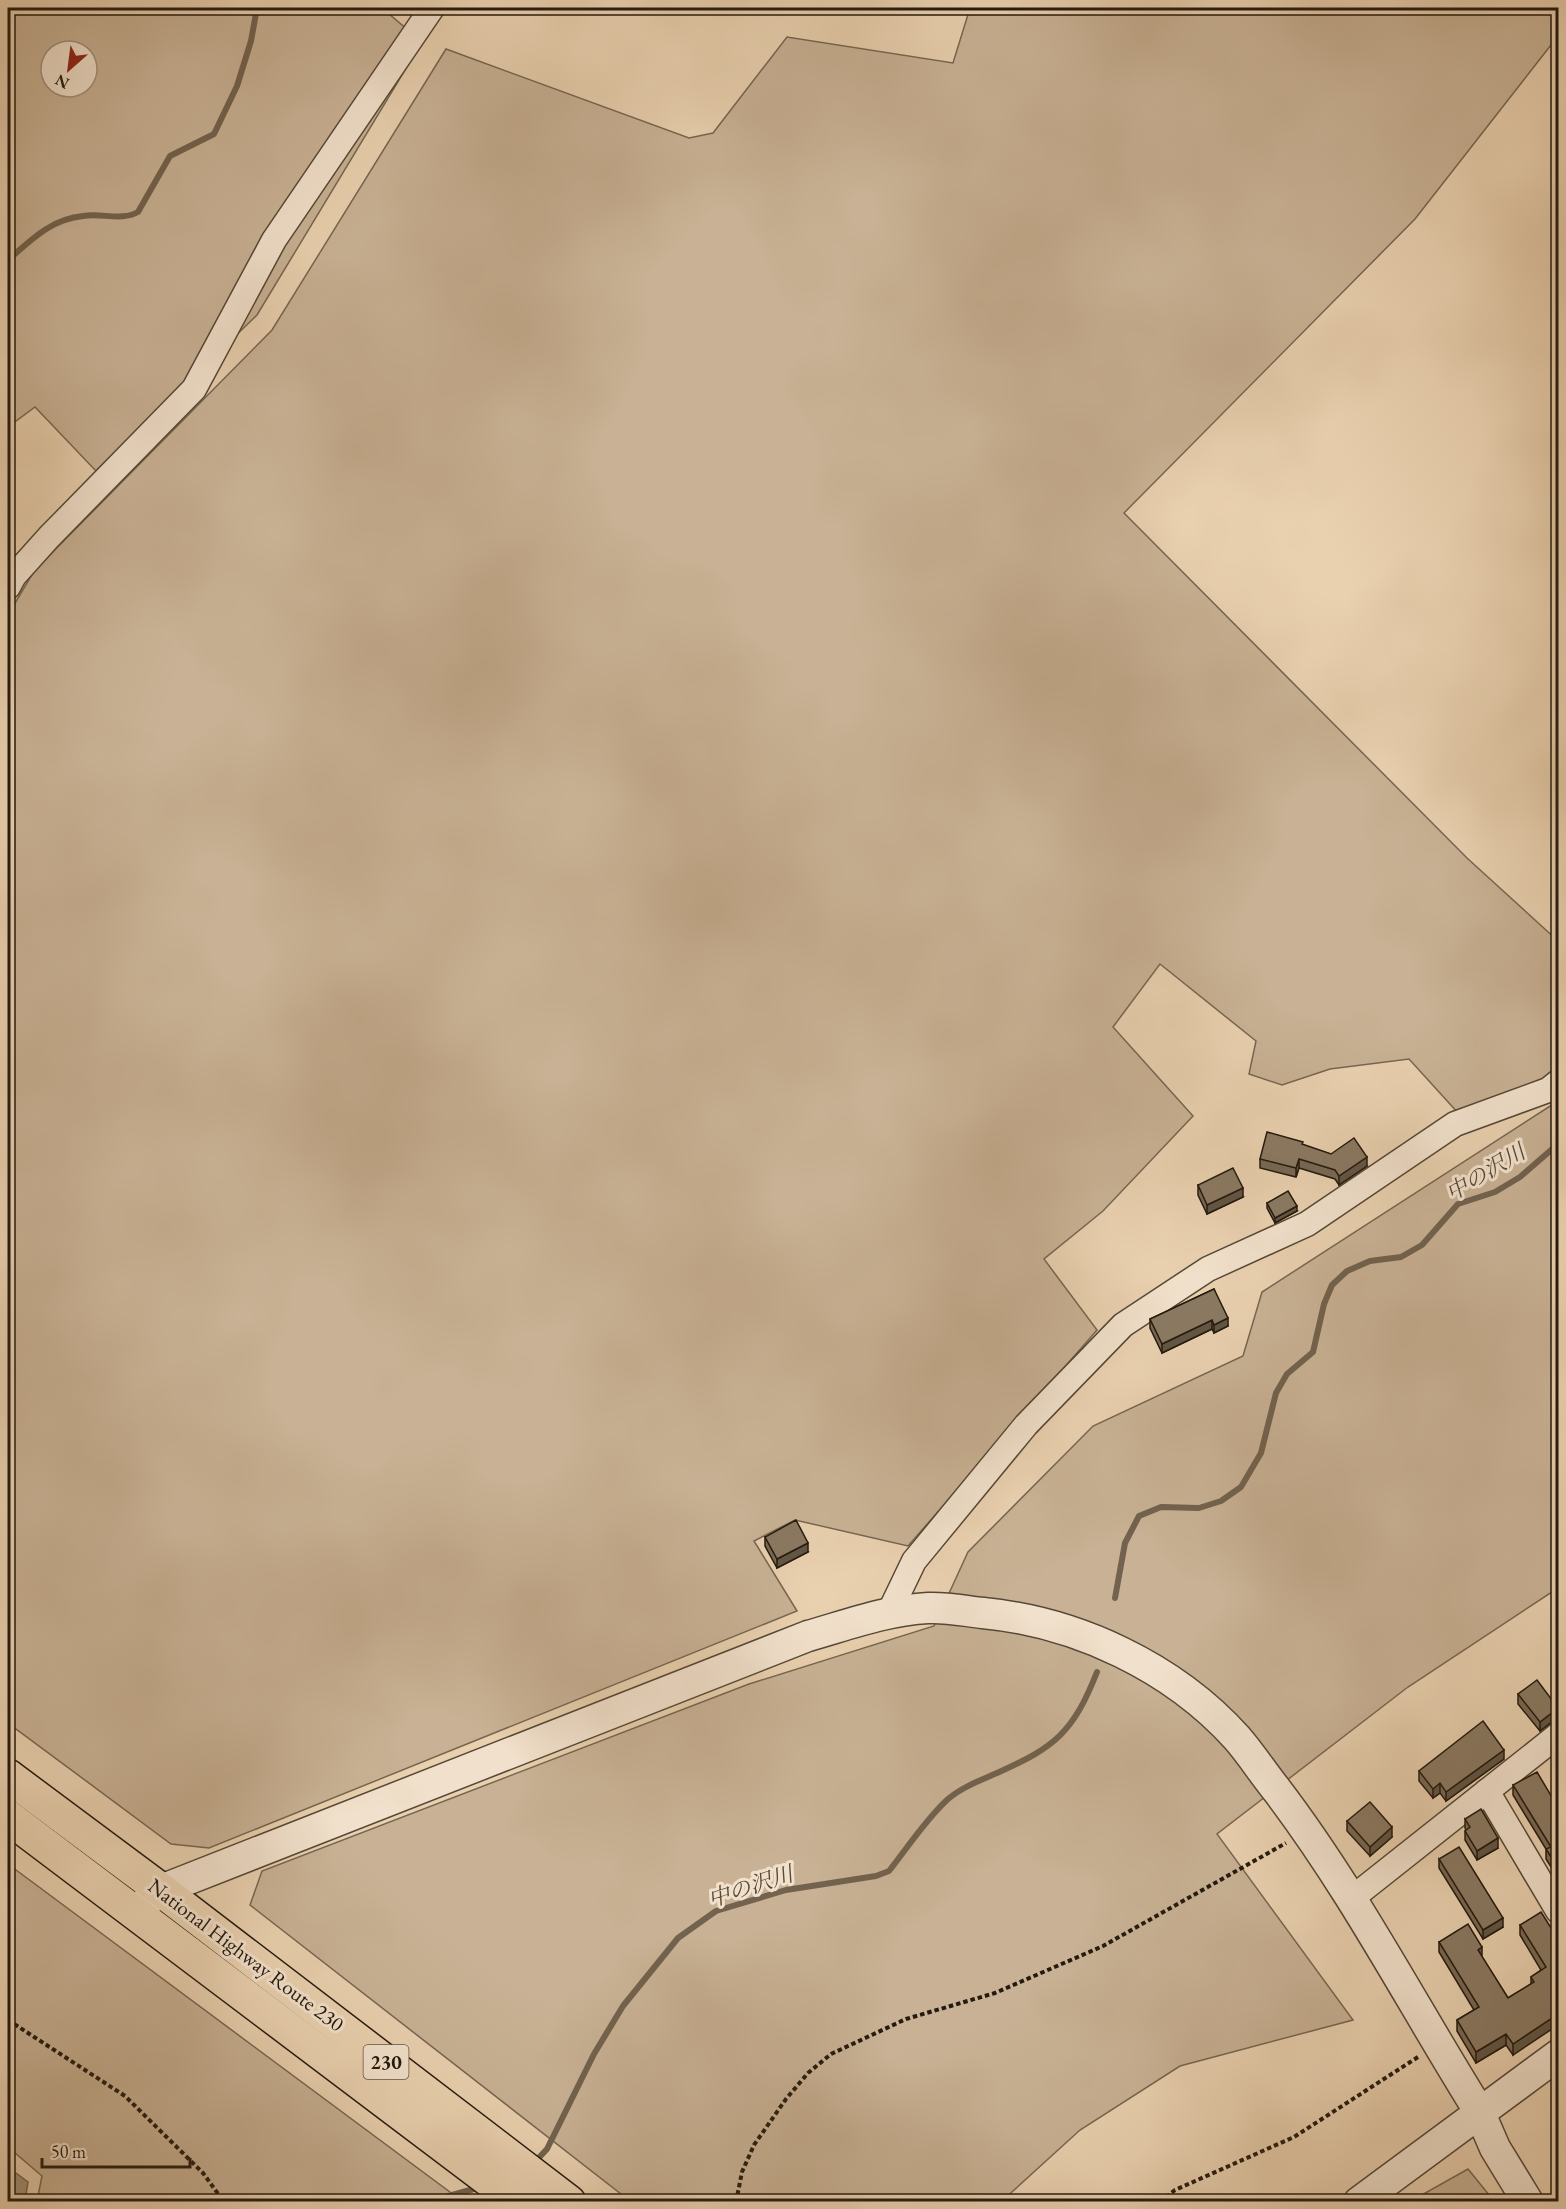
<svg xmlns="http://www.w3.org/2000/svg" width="1566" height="2209" font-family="'EB Garamond','Noto Serif JP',serif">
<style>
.green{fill:#c8b194;stroke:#766651;stroke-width:1.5;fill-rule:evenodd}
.water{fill:#a69278;stroke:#72624e;stroke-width:1.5}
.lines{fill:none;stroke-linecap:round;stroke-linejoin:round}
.stream{stroke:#72624e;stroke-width:6}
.minor-casing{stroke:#554836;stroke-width:27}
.tertiary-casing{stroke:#554836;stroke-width:33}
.trunk-casing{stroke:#241a0e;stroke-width:36}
.path{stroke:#241a0e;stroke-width:4;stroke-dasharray:4.5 3;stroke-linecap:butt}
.minor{stroke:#f1e0cb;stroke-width:24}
.tertiary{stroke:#f1e0cb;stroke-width:30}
.trunk{stroke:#e9d0af;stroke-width:33}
.wall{fill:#776854;stroke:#241a0e;stroke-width:1.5}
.shaded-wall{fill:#615545;stroke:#241a0e;stroke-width:1.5}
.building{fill:#8a7962;stroke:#241a0e;stroke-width:1.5}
.labels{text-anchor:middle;stroke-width:6;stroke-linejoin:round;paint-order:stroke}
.shield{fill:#f1e0cb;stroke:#625547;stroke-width:1.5}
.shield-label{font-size:20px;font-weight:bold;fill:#241a0e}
.street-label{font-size:21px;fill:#241a0e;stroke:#f1e0cb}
.water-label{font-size:22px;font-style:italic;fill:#584a38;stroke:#f1e0cb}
</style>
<rect width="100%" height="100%" fill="#e9d0af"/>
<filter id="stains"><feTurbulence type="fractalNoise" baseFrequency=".00333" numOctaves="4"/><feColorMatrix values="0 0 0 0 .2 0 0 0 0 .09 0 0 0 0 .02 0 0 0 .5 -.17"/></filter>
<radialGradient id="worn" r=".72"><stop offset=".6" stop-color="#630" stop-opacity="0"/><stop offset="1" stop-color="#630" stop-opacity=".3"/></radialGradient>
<!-- green -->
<g class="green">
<path d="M8,8H382L422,42L257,315L96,471L35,407L8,427ZM51,51H87V87H51Z"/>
<path d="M970,8H1558V36L1415,219L1124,513L1467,858L1558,941V1071L1544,1084L1460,1115L1409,1059L1330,1069L1282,1085L1249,1074L1256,1041L1160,964L1113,1027L1193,1116L1103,1211L1044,1259L1097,1330L908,1546L795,1520L754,1541L797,1611L209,1848L171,1844L8,1723V615L34,571L272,330L446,49L689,138L713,133L787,37L953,63Z"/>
<path d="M1558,1101V1588L1408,1687L1217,1834L1353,2020L1180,2066L1080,2130L1002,2201H630L250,1905L262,1871L749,1684L934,1626L968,1552L1093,1426L1243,1356L1262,1292Z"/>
<path d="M8,1864L462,2201H37L42,2176L8,2147Z"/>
<path d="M1468,2169L1494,2201H1411Z"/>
</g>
<!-- water -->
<path class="water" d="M8,2167L28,2182L25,2201H8Z"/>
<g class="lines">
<!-- stream -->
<g class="stream">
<path d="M8,260C31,240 51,219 83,216C102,213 122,221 138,212L170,156L214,134L237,86L251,41L257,8"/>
<path d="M1115,1598L1125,1543L1139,1516L1161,1507L1199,1508L1221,1501L1241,1487L1261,1453L1276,1393L1287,1374L1313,1352L1324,1304L1332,1285L1347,1271L1370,1261L1401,1257L1422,1245L1458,1204L1495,1192L1520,1177L1558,1144"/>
<path d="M533,2164L547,2149L594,2054L623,2006L678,1938L716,1911L786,1890L876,1876L889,1871C908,1847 926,1819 948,1799C962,1787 981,1780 997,1773C1055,1747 1073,1733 1097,1672"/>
<path d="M427,2202L481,2187"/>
</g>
<!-- minor casing -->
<g class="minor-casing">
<g id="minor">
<path d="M8,587L14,576L49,537L194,389L274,240L432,8"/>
<path d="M889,1613L914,1561L1026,1425L1123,1325L1208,1269L1307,1224L1455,1124L1548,1090L1558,1082"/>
<path d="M1487,1791L1558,1911"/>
<path d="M1351,1899L1558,1735"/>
</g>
</g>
<!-- tertiary casing -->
<g class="tertiary-casing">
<g id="tertiary">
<path d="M144,1904L161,1890L808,1636C847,1625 887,1610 928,1608C946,1607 965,1611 983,1613C1077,1622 1173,1667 1237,1738C1251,1754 1263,1773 1276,1789C1353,1890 1412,2004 1479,2111L1495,2148L1528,2202"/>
<path d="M1359,2202L1558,2055"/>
</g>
</g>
<!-- trunk casing -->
<g class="trunk-casing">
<g id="trunk">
<path d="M8,1776L161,1890L569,2202"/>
<path d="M8,1817L518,2202"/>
</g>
</g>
<!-- path -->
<g class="path">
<path d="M8,2020L125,2096L203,2173L224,2202"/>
<path d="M736,2202L742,2172L754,2145L786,2099L808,2073L831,2054L906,2019L995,1993L1103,1946L1286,1843"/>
<path d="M1160,2202L1175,2190L1294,2137L1418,2057"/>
</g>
<!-- minor -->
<use href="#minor" class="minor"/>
<!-- tertiary -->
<use href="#tertiary" class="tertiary"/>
<!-- trunk -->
<use href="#trunk" class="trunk"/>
</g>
<!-- wall -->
<g class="wall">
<path d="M1303,1145L1367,1166L1339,1185L1335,1179L1299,1168L1296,1177L1260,1168V1159Z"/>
<path d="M1198,1185L1243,1197L1207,1214L1198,1195Z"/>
<path d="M1267,1203L1297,1211L1275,1223L1267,1208Z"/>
<path d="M1214,1289L1228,1326L1214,1333L1212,1329L1162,1353L1150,1328V1319Z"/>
<path d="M765,1537L808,1552L777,1568L765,1546Z"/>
<path d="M1518,1694L1558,1708V1717L1540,1731L1518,1704Z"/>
<path d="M1504,1759L1446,1801L1440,1793L1433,1798L1419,1781V1771Z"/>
<path d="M1513,1785L1556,1804L1558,1803V1878L1546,1859V1849L1513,1795Z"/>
<path d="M1465,1819L1498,1848L1477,1860L1465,1840V1831L1466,1830L1465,1828Z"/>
<path d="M1347,1821L1392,1837L1370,1856L1347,1831Z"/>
<path d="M1439,1859L1503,1927L1483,1939L1439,1868Z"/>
<path d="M1520,1925L1558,1939L1513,2055L1506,2045L1476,2063L1457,2031V2020L1474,2010L1439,1952V1942L1482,1957L1508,1998L1531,1984V1977L1541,1970L1520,1935Z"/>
</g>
<!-- shaded-wall -->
<g class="shaded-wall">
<path d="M1367,1157V1166L1339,1185V1176Z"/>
<path d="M1299,1159V1168L1296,1177V1168Z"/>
<path d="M1243,1188V1197L1207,1214V1205Z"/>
<path d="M1297,1206V1211L1275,1223V1218Z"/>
<path d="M1228,1318V1326L1214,1333V1325Z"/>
<path d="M1212,1320V1329L1162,1353V1344Z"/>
<path d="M808,1543V1552L777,1568V1559Z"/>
<path d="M1558,1708V1717L1540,1731V1722Z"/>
<path d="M1504,1750V1759L1446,1801V1792Z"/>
<path d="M1440,1783V1793L1433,1798V1789Z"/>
<path d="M1392,1827V1837L1370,1856V1847Z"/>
<path d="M1498,1838V1848L1477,1860V1851Z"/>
<path d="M1503,1918V1927L1483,1939V1930Z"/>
<path d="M1482,1947V1958L1478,1950Z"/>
<path d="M1558,2014V2025L1513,2055V2044Z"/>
<path d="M1506,2034V2045L1476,2063V2052Z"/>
</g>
<!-- building -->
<g class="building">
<path d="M1267,1132L1303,1142L1302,1144L1331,1154L1354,1138L1367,1157L1339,1176L1335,1170L1299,1159L1296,1168L1260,1159Z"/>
<path d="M1233,1168L1243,1188L1207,1205L1198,1185Z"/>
<path d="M1288,1191L1297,1206L1275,1218L1267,1203Z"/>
<path d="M1214,1289L1228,1318L1214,1325L1212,1320L1162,1344L1150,1319Z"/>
<path d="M796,1520L808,1543L777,1559L765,1537Z"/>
<path d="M1537,1680L1558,1708L1540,1722L1518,1694Z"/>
<path d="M1483,1721L1504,1750L1446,1792L1440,1783L1433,1789L1419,1771Z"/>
<path d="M1537,1772L1556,1804L1558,1803V1868L1546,1849L1551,1847L1513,1785Z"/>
<path d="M1370,1802L1392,1827L1370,1847L1347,1821Z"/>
<path d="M1481,1809L1498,1838L1477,1851L1465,1831L1470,1827L1465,1819Z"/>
<path d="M1459,1847L1503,1918L1483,1930L1439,1859Z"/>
<path d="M1541,1912L1558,1939V2014L1513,2044L1506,2034L1476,2052L1457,2020L1479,2007L1439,1942L1468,1924L1482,1947L1478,1950L1508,1998L1534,1982L1531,1977L1546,1967L1520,1925Z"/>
</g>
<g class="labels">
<!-- shield labels -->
<rect class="shield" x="363.5" y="2045" width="45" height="34" rx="4.5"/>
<g class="shield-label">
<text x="386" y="2069">230</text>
</g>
<!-- street labels -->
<g class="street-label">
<text transform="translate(246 1955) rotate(37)" y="7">National Highway Route 230</text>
</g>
<!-- water labels -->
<g class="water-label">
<text transform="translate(1485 1172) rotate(-31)" y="8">中の沢川</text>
<text transform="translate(750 1886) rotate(-18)" y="8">中の沢川</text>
</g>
</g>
<!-- margin -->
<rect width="1566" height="2209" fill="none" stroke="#e9d0af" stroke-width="30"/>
<rect x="9" y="9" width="1548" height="2191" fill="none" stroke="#241a0e" stroke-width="3"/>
<rect x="15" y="15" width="1536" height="2179" fill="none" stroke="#241a0e" stroke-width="1.5"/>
<!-- north arrow -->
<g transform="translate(69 69) rotate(208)"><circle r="28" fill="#f1e0cb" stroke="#9f917f" stroke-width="1.5"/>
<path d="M0-4.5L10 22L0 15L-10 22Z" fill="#8f2418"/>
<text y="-9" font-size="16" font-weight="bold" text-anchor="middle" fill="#241a0e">N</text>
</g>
<!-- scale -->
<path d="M42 2158v9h148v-9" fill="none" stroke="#241a0e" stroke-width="3"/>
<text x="51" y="2158" font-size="18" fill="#241a0e" stroke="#f1e0cb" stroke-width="4.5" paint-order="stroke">50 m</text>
<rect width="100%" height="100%" filter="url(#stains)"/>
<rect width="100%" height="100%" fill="url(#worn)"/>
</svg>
